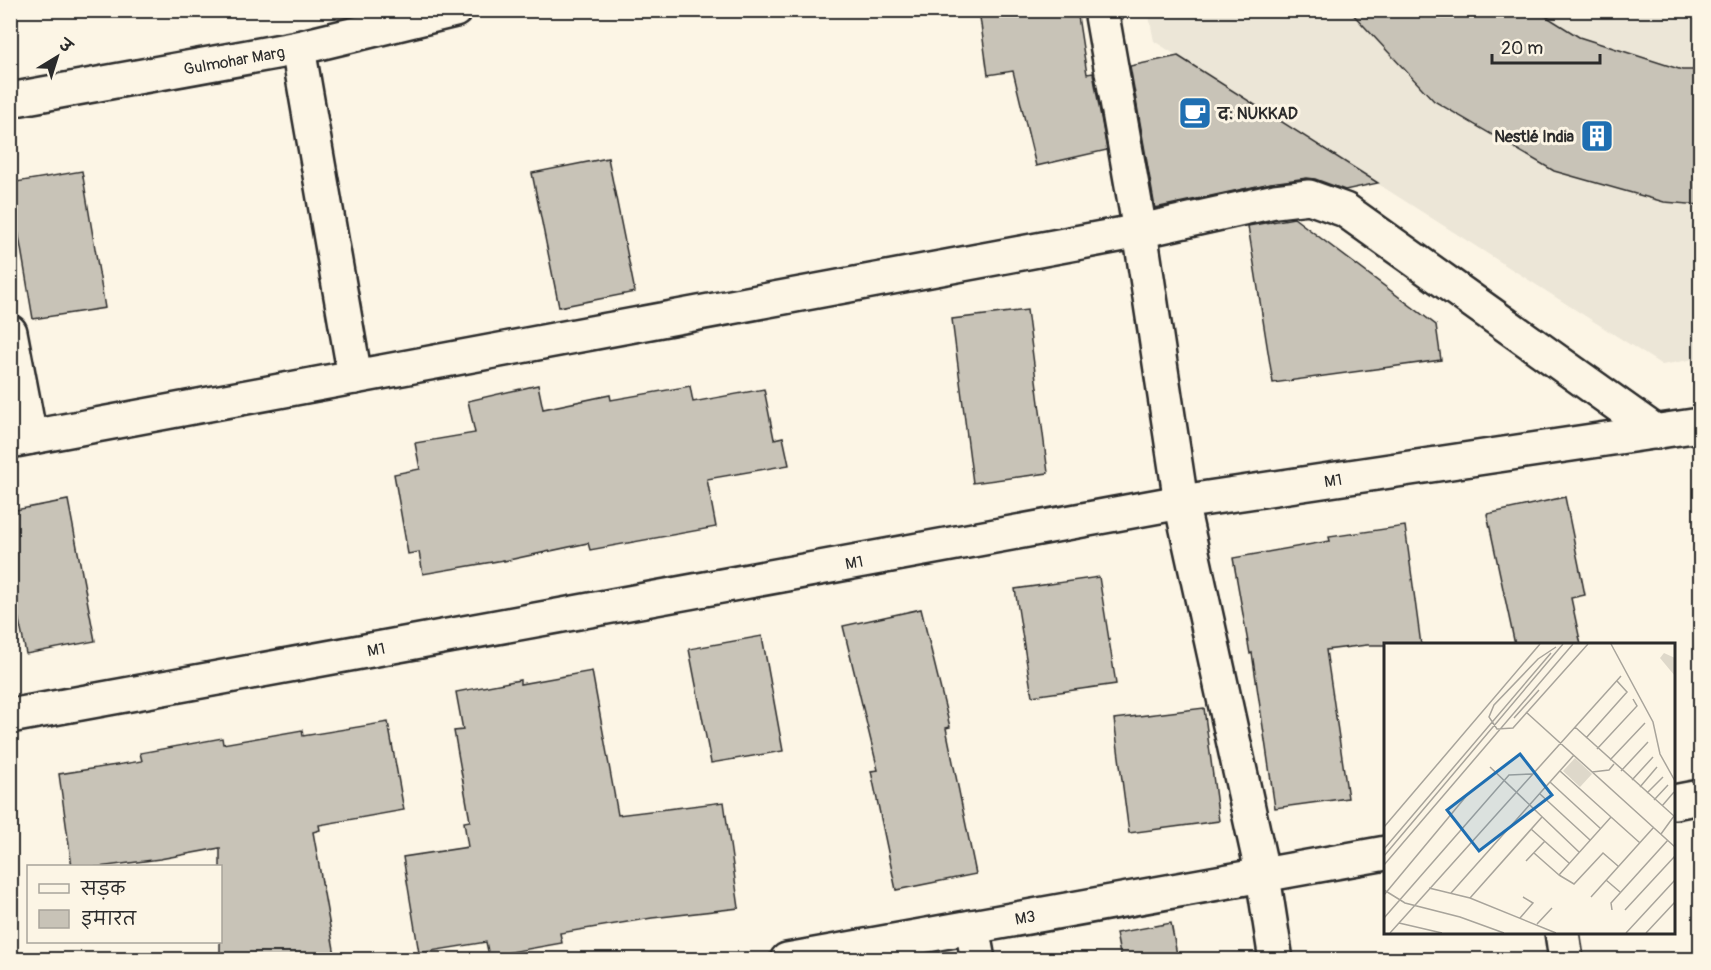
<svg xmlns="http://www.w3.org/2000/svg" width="1711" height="970" font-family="Pangolin,'Playpen Sans Deva',sans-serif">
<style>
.built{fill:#ece6d7}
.building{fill:#c8c3b7;stroke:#2b2b2b;stroke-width:1.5}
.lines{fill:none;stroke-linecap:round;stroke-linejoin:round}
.street-casing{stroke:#2b2b2b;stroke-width:38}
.street{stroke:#fcf5e5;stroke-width:33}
.labels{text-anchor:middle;stroke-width:6;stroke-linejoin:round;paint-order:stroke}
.street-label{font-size:16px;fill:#2b2b2b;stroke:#fcf5e5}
.poi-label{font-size:16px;font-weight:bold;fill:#2b2b2b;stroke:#fcf5e5;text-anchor:start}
.inset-road{fill:none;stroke:#a8a49b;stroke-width:1.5}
.view{fill:#1f6fb2;fill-opacity:0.15;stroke:#1f6fb2;stroke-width:3}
.inset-edge{fill:none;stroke:#2b2b2b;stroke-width:3}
</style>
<rect width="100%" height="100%" fill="#fcf5e5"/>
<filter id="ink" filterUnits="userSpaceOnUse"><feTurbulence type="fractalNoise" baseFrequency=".0167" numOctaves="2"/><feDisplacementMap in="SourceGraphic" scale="12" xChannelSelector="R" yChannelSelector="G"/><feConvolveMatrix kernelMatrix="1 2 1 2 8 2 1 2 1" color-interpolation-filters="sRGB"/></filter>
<g filter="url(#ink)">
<!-- built -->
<path class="built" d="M1148,11H1700V358L1662,365L1154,41Z"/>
<!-- building -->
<g class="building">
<path d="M979,10H1077L1087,74L1093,73L1107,150L1036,166L1013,71L988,75Z"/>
<path d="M1349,10H1536L1579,37L1682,70H1701V205L1664,202L1554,171L1434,101Z"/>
<path d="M1178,56L1378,183L1345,190L1315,179L1307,178L1271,183L1155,208L1130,66Z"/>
<path d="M608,158L635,292L559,307L532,173Z"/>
<path d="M82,171L105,308L33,319L10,183Z"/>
<path d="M1294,218L1436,325L1441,360L1273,383L1248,226Z"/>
<path d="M1027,310L1048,473L973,483L952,319Z"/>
<path d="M538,385L543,409L610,395L611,400L690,386L693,402L764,389L774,439L783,437L789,465L707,479L716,527L590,550L588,543L504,561V560L423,574L419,552L408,554L394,474L420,469L415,443L475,433L468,401Z"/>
<path d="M1565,497L1585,595L1571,598L1581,645H1515L1487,514Z"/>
<path d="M68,500L95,641L26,654L10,577V511Z"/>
<path d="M1405,526L1421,645H1367L1326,650L1348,798L1275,808L1252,653L1250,654L1233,558L1330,541L1329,537Z"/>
<path d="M1099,577L1116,684L1032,696L1015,589Z"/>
<path d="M921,609L950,727L946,728L976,874L896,890L871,771L878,770L843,626Z"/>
<path d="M762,636L783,751L711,763L689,649Z"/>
<path d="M592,671L618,815L724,802L739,908L652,918L560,933L562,943L489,956L486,942L419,953L403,857L468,847L464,822L470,821L454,731L463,730L456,692L520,680V684Z"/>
<path d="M1204,708L1219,821L1129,833L1114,719Z"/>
<path d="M388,722L404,810L319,825L320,830L313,832L335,955L311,960H220V848L160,859L99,867H72L59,774L142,761L140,753L222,738L223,744L302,730L303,736Z"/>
<path d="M1171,923L1178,960H1121L1116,933Z"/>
</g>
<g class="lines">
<!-- street casing -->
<g class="street-casing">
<g id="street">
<path d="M1101,10L1140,231L1181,502L1263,876L1276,960"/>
<path d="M298,48L355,377"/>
<path d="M10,100L298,48L455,10"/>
<path d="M10,332L30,437"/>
<path d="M10,441L1140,231L1275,201L1309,197L1345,210L1656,432"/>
<path d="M10,716L1181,502L1700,425"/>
<path d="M1674,802L1700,797"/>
<path d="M972,927L978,960"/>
<path d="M1562,932L1566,960"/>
<path d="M787,960L1386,853"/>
</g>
</g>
<!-- street -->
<use href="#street" class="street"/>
</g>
</g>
<!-- icons -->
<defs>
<g id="cafe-square" transform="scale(1.725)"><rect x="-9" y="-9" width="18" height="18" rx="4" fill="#1f6fb2" stroke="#fcf5e5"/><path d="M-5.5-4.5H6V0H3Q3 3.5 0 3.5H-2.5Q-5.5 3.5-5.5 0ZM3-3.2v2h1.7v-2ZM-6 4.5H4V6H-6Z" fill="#fff"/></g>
<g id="building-square" transform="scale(1.725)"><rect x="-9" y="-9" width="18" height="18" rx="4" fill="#1f6fb2" stroke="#fcf5e5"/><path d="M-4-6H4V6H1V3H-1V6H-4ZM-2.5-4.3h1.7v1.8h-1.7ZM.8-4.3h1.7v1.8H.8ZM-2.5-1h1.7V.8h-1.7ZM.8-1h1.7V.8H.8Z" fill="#fff"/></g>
</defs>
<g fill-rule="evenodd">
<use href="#cafe-square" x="1195" y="113"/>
<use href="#building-square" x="1597" y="136"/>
</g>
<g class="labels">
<!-- street labels -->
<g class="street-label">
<text transform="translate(234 60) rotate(-10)" y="6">Gulmohar Marg</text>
<text transform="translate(1333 480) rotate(-8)" y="6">M1</text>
<text transform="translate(854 562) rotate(-10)" y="6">M1</text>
<text transform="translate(376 649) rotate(-10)" y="6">M1</text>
<text transform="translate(1025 917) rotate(-10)" y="6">M3</text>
</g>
<!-- poi labels -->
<g class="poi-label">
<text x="1218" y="119">द: NUKKAD</text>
<text x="1574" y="142" text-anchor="end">Nestlé India</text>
</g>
</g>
<!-- overview -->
<g transform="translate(1384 643)">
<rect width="291" height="291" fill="#fcf5e5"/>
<path d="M280,10L291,15V33L276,15Z" fill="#ded8ca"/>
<path d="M191,115L208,131L196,144L179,128Z" fill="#ded8ca"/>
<path class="inset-road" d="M227,1L269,79L276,111L291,138M172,4L154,16L110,62L105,74L113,86L129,85L204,1M142,69L291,204M130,75L155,47M191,84L290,173L277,191M202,95L243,49L233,38M213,106L253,63L249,56M226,117L261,80M106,124L195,209M176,128L227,174M237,128L264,99M208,129L225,127L230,121M248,137L269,114M166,139L217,186M256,144L273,124M263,150L279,134M156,151L206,197M270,157L284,142M278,163L290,149M0,184L156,1M147,186L185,220M0,206L167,10M150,210L175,232L227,174L256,200M0,213L179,1M142,218L161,198M0,222L189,1M175,232L190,241L219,210L234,223M222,237L236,249M45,245L86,255L172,290M0,247L21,260L76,274L120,290M67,250L190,112M0,252L84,151M207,254L270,184M86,255L158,174M228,267L227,260L284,197M241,267L291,213M0,275L125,132L148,131M136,275L149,260L139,254M15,280L58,290M153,281L168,265M6,290L237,33M242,290L291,237M262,290L291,259"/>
<path class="view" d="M136,111L168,152L95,208L63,167Z"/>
<rect width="291" height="291" class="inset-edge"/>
</g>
<!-- margin -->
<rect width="1711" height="970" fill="none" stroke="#fcf5e5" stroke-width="36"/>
<rect x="18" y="18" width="1675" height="934" fill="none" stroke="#2b2b2b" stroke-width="2" filter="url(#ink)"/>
<!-- legend -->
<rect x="27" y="865" width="195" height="78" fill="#fcf5e5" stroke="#a8a49b" stroke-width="1.5"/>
<rect x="39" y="884" width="30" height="9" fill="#fcf5e5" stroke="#a8a49b" stroke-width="1.5"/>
<text x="81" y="895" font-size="18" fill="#2b2b2b">सड़क</text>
<rect x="39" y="910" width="30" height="18" fill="#c8c3b7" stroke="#a8a49b" stroke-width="1.5"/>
<text x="81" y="925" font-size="18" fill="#2b2b2b">इमारत</text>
<!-- north arrow -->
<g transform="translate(57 57) rotate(38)" stroke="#fcf5e5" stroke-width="4.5" paint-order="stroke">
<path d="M0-4.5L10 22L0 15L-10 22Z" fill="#2b2b2b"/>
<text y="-9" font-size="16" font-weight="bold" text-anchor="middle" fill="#2b2b2b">उ</text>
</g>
<!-- scale -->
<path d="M1492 54v9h108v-9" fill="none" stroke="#2b2b2b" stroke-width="3"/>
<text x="1501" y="54" font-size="18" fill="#2b2b2b" stroke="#fcf5e5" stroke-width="4.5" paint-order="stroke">20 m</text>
</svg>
